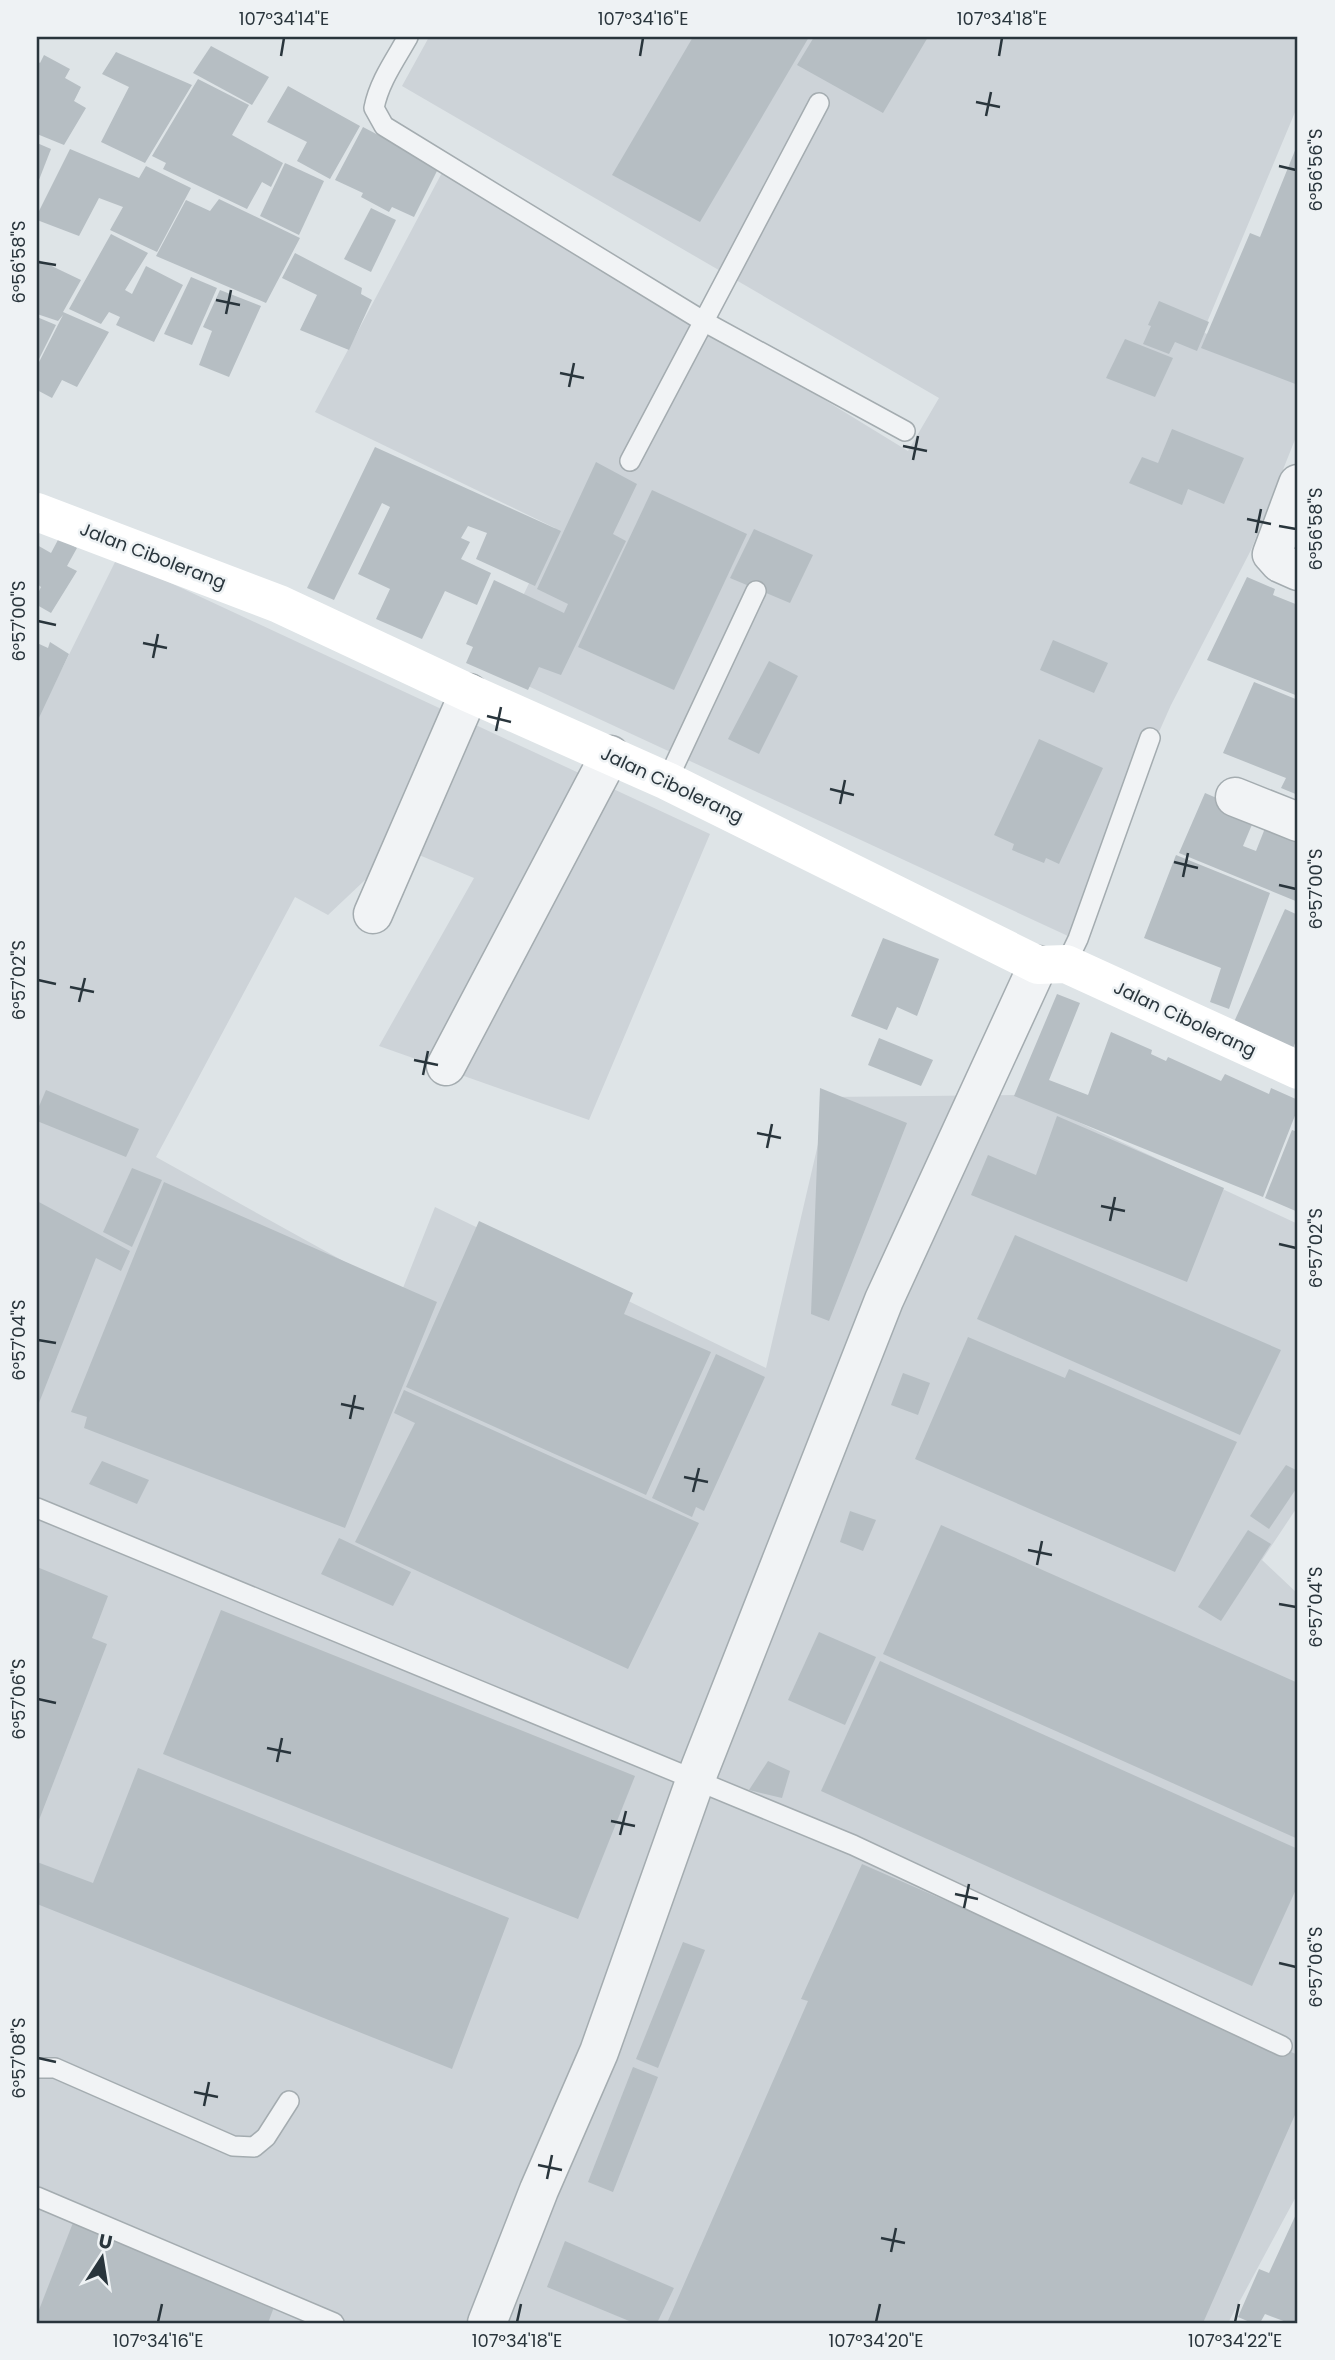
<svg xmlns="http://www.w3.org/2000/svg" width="1335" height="2360" font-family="Poppins,sans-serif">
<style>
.built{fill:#cdd3d8}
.building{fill:#b6bec3}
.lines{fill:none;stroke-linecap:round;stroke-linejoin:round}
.lane-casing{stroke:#a4acb0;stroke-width:22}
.street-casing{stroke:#a4acb0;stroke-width:41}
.lane{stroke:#f1f3f5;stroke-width:19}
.street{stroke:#f1f3f5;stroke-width:38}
.secondary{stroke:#fff;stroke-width:38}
.ticks{fill:none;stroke:#29353c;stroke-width:2.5}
.labels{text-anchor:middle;stroke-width:5;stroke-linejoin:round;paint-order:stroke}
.street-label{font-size:18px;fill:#29353c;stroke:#eef2f4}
.neatline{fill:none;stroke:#29353c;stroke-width:2.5}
.ticks-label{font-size:18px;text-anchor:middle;fill:#29353c}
</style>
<rect width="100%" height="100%" fill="#dee4e7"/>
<!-- built -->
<g class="built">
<path d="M429,37H1298V105L1203,332L1298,379V432L1251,550L1171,705L1068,936L489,668L555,528L315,412L445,167L908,451L939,398L402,86Z"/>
<path d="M117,558L710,834L589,1120L379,1046L474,878L400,847L328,915L295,897L156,1157L401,1293L435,1207L766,1368L829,1097L1020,1095L1298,1224V1506L1262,1560L1298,1594V2193L1228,2323H37V719Z"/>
</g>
<!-- building -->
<g class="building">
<path d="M693,37H809L700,222L612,175Z"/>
<path d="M814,37H928L883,113L797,65Z"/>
<path d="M211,46L269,77L252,105L193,73Z"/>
<path d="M116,52L192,85L145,163L101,142L129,87L102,74Z"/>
<path d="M44,55L70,69L65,78L81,87L74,101L86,108L64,145L37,134V61L40,63Z"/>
<path d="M198,79L249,105L232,135L283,163L271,187L262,182L247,209L163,169L166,163L152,156Z"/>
<path d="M288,86L360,126L330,179L297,161L307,142L267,122Z"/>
<path d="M363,127L439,167L414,217L392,207L389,212L361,197L363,193L335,180Z"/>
<path d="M37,143L51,149L37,185Z"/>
<path d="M1298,143V385L1201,348L1250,233L1260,237Z"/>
<path d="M70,149L139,178L146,166L191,188L157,252L110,230L123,207L99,198L79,236L37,220V215Z"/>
<path d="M285,163L324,181L299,235L260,216Z"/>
<path d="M219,199L300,238L266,303L156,256L186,200L210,211Z"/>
<path d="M371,208L396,220L371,272L344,259Z"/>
<path d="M111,234L148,253L125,290L132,294L146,266L183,285L154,342L116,325L120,317L109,312L101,324L69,309Z"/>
<path d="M295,253L362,288L361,294L372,300L349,350L300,330L317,295L282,278Z"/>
<path d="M37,259L81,280L63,312L109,332L77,387L62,380L52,398L37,390V366L63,315L58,321L37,314Z"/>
<path d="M191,277L217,288L192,345L164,334Z"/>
<path d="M220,290L261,306L229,377L199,365L212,331L203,327Z"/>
<path d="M1159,301L1209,322L1197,351L1175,342L1169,354L1143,344L1151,326L1148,325Z"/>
<path d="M37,317L56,325L37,363Z"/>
<path d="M1125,339L1173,358L1155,397L1106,378Z"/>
<path d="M1172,429L1244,458L1224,504L1188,489L1182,505L1129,483L1142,457L1158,463Z"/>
<path d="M375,447L561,531L535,586L476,559L487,533L468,526L461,538L470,542L461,559L491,573L477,605L445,591L422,639L376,619L390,589L358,574L390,507L382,503L334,600L307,588Z"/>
<path d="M596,462L637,484L613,534L626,541L561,675L539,667L528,690L466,663L473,647L466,644L494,580L564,613L568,604L537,589Z"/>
<path d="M652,490L747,534L674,690L578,647Z"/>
<path d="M754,529L813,555L790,603L730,578Z"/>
<path d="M59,538L77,548L67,566L77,571L51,613L37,605V595L41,587L37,584V545L51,553Z"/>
<path d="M1247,577L1275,589L1273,595L1298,605V696L1207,660Z"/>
<path d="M1053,640L1108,663L1094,693L1040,670Z"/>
<path d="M50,642L69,654L37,722V643L48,648Z"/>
<path d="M769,661L798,676L759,754L728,739Z"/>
<path d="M1254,682L1298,700V795L1281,788L1286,778L1223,753Z"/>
<path d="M1039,739L1103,768L1059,864L1046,858L1044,863L1012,850L1014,844L994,835Z"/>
<path d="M1205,793L1256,815L1243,846L1256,851L1271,813L1298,827V902L1179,853Z"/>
<path d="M1176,855L1270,893L1229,1009L1210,1002L1221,968L1144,938Z"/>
<path d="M1285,909L1298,915V1036L1293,1048L1234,1022Z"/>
<path d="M883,938L939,959L917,1016L897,1007L887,1030L851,1016Z"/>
<path d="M1057,994L1080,1003L1049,1080L1088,1095L1111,1032L1152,1050L1151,1054L1166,1061L1168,1057L1221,1081L1225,1074L1269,1094L1271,1088L1298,1100V1108L1263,1197L1014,1096Z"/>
<path d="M879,1038L933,1060L921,1086L868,1065Z"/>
<path d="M820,1088L907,1123L829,1321L811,1314Z"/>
<path d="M46,1090L139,1129L126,1157L37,1121V1111Z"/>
<path d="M1057,1116L1224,1188L1187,1282L971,1195L988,1155L1036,1175Z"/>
<path d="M1292,1130L1298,1132V1212L1265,1198Z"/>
<path d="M132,1168L162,1180L132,1247L103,1232Z"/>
<path d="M164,1182L437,1302L345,1528L84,1428L87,1417L71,1412Z"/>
<path d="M37,1201L130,1251L121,1271L96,1258L37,1408Z"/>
<path d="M479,1221L633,1293L624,1314L711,1352L646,1495L406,1387Z"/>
<path d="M1015,1235L1281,1350L1240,1435L977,1319Z"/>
<path d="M968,1337L1065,1378L1069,1369L1237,1442L1175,1572L915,1459Z"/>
<path d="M716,1354L765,1377L704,1511L696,1507L692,1517L652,1498Z"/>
<path d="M903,1373L930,1383L918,1415L891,1405Z"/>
<path d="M404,1390L699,1523L628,1669L355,1542L415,1423L394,1413Z"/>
<path d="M102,1461L149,1480L137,1504L89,1484Z"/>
<path d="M1286,1465L1298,1471V1486L1269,1529L1250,1516Z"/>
<path d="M850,1511L876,1520L863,1551L840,1542Z"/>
<path d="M941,1525L1298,1683V1839L883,1654Z"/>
<path d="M1248,1530L1271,1544L1221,1621L1198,1607Z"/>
<path d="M339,1538L411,1572L393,1606L321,1574Z"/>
<path d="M37,1567L108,1596L92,1638L107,1644L39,1820L37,1819Z"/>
<path d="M221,1610L635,1776L578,1919L163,1754Z"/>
<path d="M819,1632L876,1657L845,1725L788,1700Z"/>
<path d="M880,1661L1298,1849V1885L1252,1986L821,1791Z"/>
<path d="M768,1761L790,1771L782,1798L749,1790Z"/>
<path d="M138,1768L509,1918L452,2069L37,1904V1862L93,1883Z"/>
<path d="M862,1864L1298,2055V2108L1203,2323H667L808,2001L801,1999Z"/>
<path d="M683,1942L705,1950L658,2068L636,2059Z"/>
<path d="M633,2067L658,2077L613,2192L588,2182Z"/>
<path d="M1298,2210V2323H1289L1265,2314L1260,2323H1252L1238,2317L1259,2269L1269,2273Z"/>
<path d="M76,2215L277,2299L268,2323H37V2315Z"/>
<path d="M565,2241L674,2288L657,2323H634L547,2287Z"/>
</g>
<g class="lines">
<!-- lane casing -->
<g class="lane-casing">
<g id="lane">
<path d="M408,37C395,60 379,82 374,108L384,126L703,321L905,431"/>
<path d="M630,461L819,103"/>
<path d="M667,781L756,591"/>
<path d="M1066,964L1078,939L1150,738"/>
<path d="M37,1508L853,1845L1282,2046"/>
<path d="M37,2068H55L233,2146L254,2147L266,2137L289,2101"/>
<path d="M37,2197L334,2323"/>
</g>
</g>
<!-- street casing -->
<g class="street-casing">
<g id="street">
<path d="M1298,484L1272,554L1280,563L1298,571"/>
<path d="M1235,797L1298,822"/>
<path d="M373,914L469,693"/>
<path d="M446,1066L610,755"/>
<path d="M487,2323L539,2190L599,2052L695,1781L884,1300L1038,965"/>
</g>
</g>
<!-- lane -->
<use href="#lane" class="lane"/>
<!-- street -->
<use href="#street" class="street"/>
<!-- secondary -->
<path class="secondary" d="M37,512L279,604L469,693L667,781L1038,965L1066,964L1298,1070"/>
</g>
<!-- ticks -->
<path class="ticks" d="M281,56L284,38M640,56L643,38M999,56L1002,38M976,102L1000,107M986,116L991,92M1279,166L1296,170M38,262L56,265M216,300L240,305M226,314L231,290M560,373L584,378M569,387L574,363M903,446L927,451M913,460L918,436M1247,519L1271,524M1279,526L1296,529M1256,533L1261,509M38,621L56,625M143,643L167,648M153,658L158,634M487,716L511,722M496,731L501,707M830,789L854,795M840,804L845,780M1174,862L1198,868M1183,877L1188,853M1279,885L1296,889M38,980L56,984M70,987L94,992M79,1002L85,978M414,1060L438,1065M423,1075L428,1051M757,1133L781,1138M767,1148L772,1124M1101,1206L1125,1211M1110,1221L1115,1197M1279,1244L1296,1248M38,1340L56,1343M341,1404L364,1409M350,1419L355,1395M684,1477L708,1482M693,1492L699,1468M1028,1550L1052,1555M1037,1565L1042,1541M1279,1604L1296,1607M38,1699L56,1703M267,1748L291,1753M277,1762L282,1738M611,1821L635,1826M620,1835L626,1811M955,1894L978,1899M964,1908L969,1884M1279,1963L1296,1967M38,2058L56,2062M194,2092L218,2097M204,2106L209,2082M538,2165L562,2170M547,2179L552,2155M881,2238L905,2243M891,2252L896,2228M158,2322L162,2304M517,2322L521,2304M876,2322L880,2304M1235,2322L1239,2304"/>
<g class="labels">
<!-- street labels -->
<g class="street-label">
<text transform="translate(153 556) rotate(21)" y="6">Jalan Cibolerang</text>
<text transform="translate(672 785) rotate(25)" y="6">Jalan Cibolerang</text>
<text transform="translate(1185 1019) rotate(25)" y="6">Jalan Cibolerang</text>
</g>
</g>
<!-- border -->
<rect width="1335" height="2360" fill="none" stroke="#eef2f4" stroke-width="77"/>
<!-- north arrow -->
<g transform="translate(102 2258) rotate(12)" stroke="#eef2f4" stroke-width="5" paint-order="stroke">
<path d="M0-5L12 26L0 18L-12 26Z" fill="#29353c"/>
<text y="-10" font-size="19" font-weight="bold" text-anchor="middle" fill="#29353c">U</text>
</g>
<rect x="38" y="38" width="1258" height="2284" class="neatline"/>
<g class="ticks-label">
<text x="284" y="25">107°34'14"E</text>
<text x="643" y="25">107°34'16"E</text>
<text x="1002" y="25">107°34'18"E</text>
<text transform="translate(1316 170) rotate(-90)" y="6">6°56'56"S</text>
<text transform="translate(19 262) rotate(-90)" y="6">6°56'58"S</text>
<text transform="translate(1316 529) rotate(-90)" y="6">6°56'58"S</text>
<text transform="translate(19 621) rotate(-90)" y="6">6°57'00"S</text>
<text transform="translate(1316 889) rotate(-90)" y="6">6°57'00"S</text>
<text transform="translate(19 980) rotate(-90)" y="6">6°57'02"S</text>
<text transform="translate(1316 1248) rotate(-90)" y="6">6°57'02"S</text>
<text transform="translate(19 1340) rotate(-90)" y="6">6°57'04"S</text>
<text transform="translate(1316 1607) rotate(-90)" y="6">6°57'04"S</text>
<text transform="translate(19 1699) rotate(-90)" y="6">6°57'06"S</text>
<text transform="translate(1316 1967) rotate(-90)" y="6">6°57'06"S</text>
<text transform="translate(19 2058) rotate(-90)" y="6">6°57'08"S</text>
<text x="158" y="2347">107°34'16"E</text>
<text x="517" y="2347">107°34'18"E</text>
<text x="876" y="2347">107°34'20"E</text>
<text x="1235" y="2347">107°34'22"E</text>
</g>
</svg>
